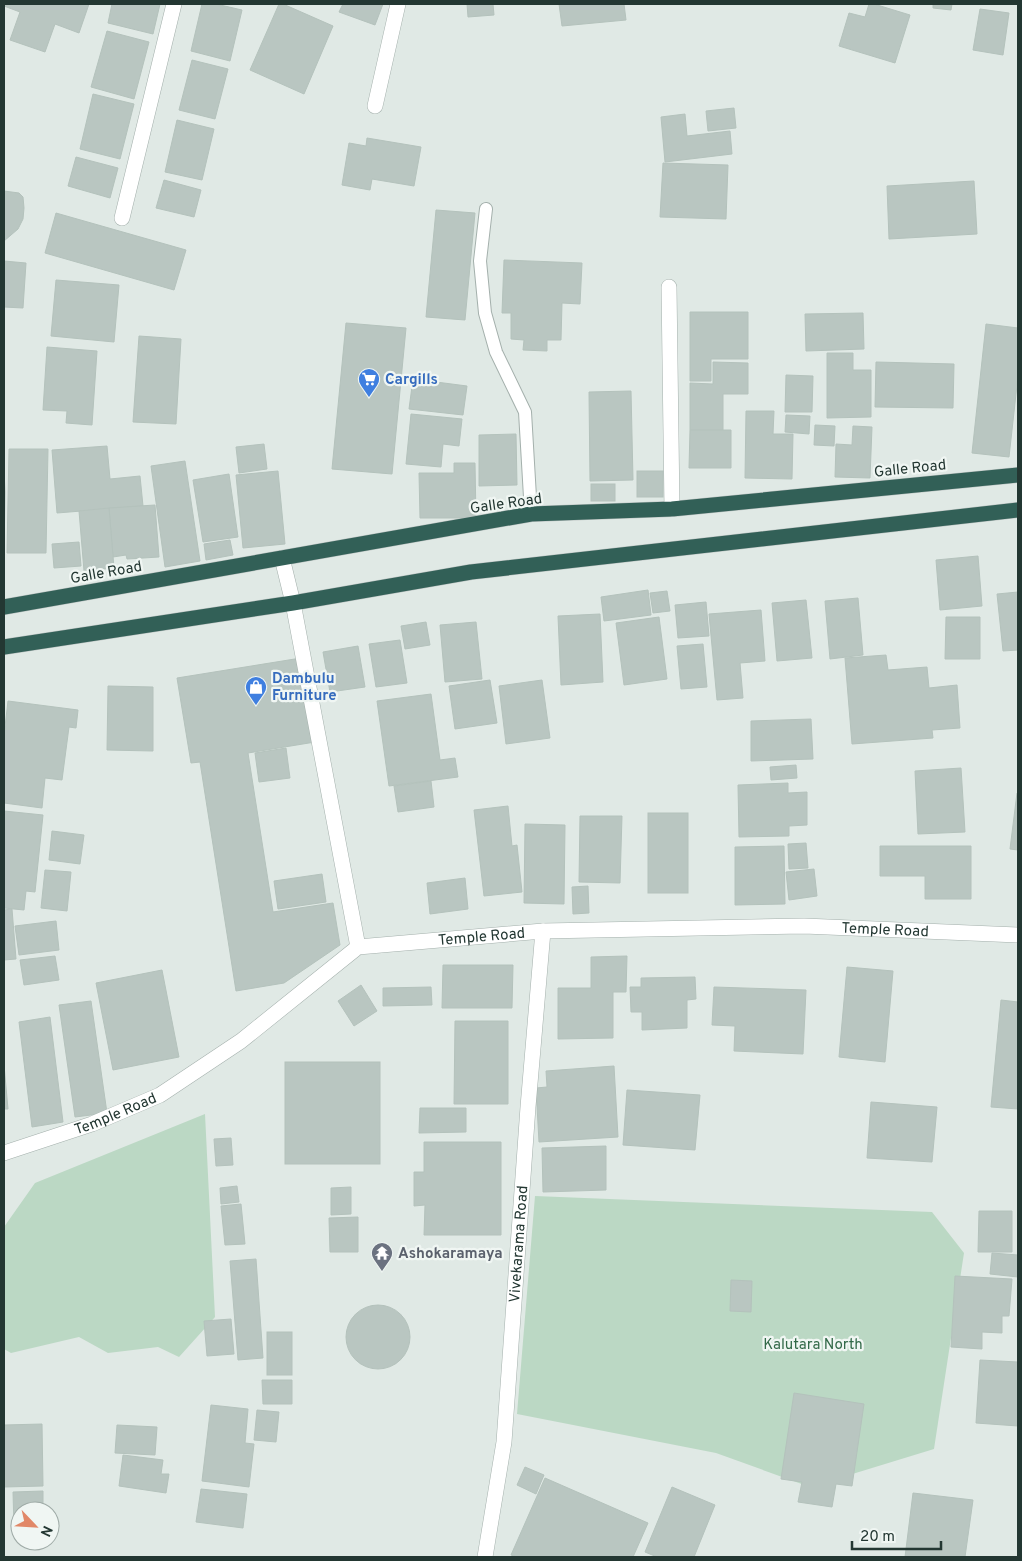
<svg xmlns="http://www.w3.org/2000/svg" width="1022" height="1561" font-family="Overpass,sans-serif">
<style>
.green{fill:#bbd8c4}
.building{fill:#b9c6c1;stroke:#b4c2bc}
.lines{fill:none;stroke-linecap:round;stroke-linejoin:round}
.lane-casing{stroke:#a4b0ac;stroke-width:14}
.street-casing{stroke:#a4b0ac;stroke-width:16}
.highway-casing{stroke:#bdc3c2;stroke-width:16}
.lane{stroke:#fff;stroke-width:12}
.street{stroke:#fff;stroke-width:15}
.highway{stroke:#326057;stroke-width:15}
.labels{text-anchor:middle;stroke-width:4.5;stroke-linejoin:round;paint-order:stroke}
.shop-label{font-size:15px;font-weight:bold;fill:#366cbe;stroke:#f0f6f3;text-anchor:start}
.street-label{font-size:15px;fill:#233732;stroke:#f0f6f3}
.worship-label{font-size:15px;font-weight:bold;fill:#5b616d;stroke:#f0f6f3;text-anchor:start}
.park-label{font-size:15px;fill:#326948;stroke:#f0f6f3}
</style>
<rect width="100%" height="100%" fill="#e0e9e5"/>
<!-- green -->
<g class="green">
<path d="M205,1114L215,1317L179,1357L158,1347L108,1353L79,1337L11,1353L4,1349V1227L35,1183Z"/>
<path d="M535,1196L932,1212L964,1253L934,1449L810,1487L716,1453L517,1414Z"/>
</g>
<!-- building -->
<g class="building">
<path d="M4,4H89L79,33L55,24L45,52L10,40L20,12L4,6Z"/>
<path d="M112,4H160L153,34L108,23Z"/>
<path d="M202,4H216L242,10L230,61L191,51Z"/>
<path d="M279,4H283L333,26L304,94L250,70Z"/>
<path d="M343,4H383L375,25L339,12Z"/>
<path d="M467,4H493L494,15L468,17Z"/>
<path d="M559,4H624L626,20L562,26Z"/>
<path d="M869,4H874L910,15L895,63L839,46L849,13L865,17Z"/>
<path d="M933,4H952L951,10L933,8Z"/>
<path d="M980,9L1009,13L1003,55L973,50Z"/>
<path d="M107,31L149,42L134,99L91,87Z"/>
<path d="M192,60L228,69L215,119L179,110Z"/>
<path d="M93,94L134,104L120,159L80,149Z"/>
<path d="M734,108L736,128L708,131L706,111Z"/>
<path d="M685,114L687,136L730,131L732,154L665,162L661,117Z"/>
<path d="M177,120L214,129L202,180L165,172Z"/>
<path d="M367,138L421,147L414,186L372,179L370,190L342,185L349,143L366,146Z"/>
<path d="M76,157L118,168L110,198L68,186Z"/>
<path d="M663,163L728,165L726,219L660,217Z"/>
<path d="M164,180L201,190L194,217L156,208Z"/>
<path d="M974,181L977,234L889,239L887,186Z"/>
<path d="M4,191L19,193L23,197L24,208L23,219L18,229L4,241Z"/>
<path d="M436,210L475,213L465,320L426,317Z"/>
<path d="M56,213L186,250L174,290L45,253Z"/>
<path d="M504,260L582,263L580,304L562,303L561,340H547V351L523,350L524,340L511,339V313H502Z"/>
<path d="M4,261L26,263L23,308L4,307Z"/>
<path d="M56,280L119,285L114,342L51,336Z"/>
<path d="M690,312H748V359H711V381H690Z"/>
<path d="M863,313L864,349L806,351L805,314Z"/>
<path d="M346,323L406,328L392,474L332,469Z"/>
<path d="M986,324L1018,328V376L1009,457L972,453Z"/>
<path d="M139,336L181,339L176,424L133,422Z"/>
<path d="M47,347L97,351L92,425L66,423L67,411L43,410Z"/>
<path d="M827,353H853V370H871V417L827,418Z"/>
<path d="M713,362L748,363V394H723V430H690V383L713,384Z"/>
<path d="M876,362L954,364L953,408L875,407Z"/>
<path d="M786,375L813,376L812,412H785Z"/>
<path d="M413,379L467,386L463,415L409,409Z"/>
<path d="M631,391L633,480L590,481L589,392Z"/>
<path d="M746,411H774L773,434H793L792,479L745,478Z"/>
<path d="M411,414L462,419L459,446L443,444L441,467L406,464Z"/>
<path d="M786,415L810,416L809,434L785,432Z"/>
<path d="M815,425L835,426L834,446L814,445Z"/>
<path d="M853,426L872,427L870,478L835,477L836,444L852,445Z"/>
<path d="M690,430H731V468H689Z"/>
<path d="M516,434L517,485L479,486V435Z"/>
<path d="M264,444L267,469L239,473L236,447Z"/>
<path d="M107,446L110,479L140,476L143,506L57,513L52,450Z"/>
<path d="M9,449H48L46,553H7Z"/>
<path d="M185,461L200,561L165,567L151,466Z"/>
<path d="M454,463H475L476,518H420L419,473H454Z"/>
<path d="M4,470L5,492L4,556Z"/>
<path d="M278,471L285,544L243,548L236,475Z"/>
<rect x="637" y="471" width="26" height="26"/>
<path d="M229,474L238,537L203,542L193,480Z"/>
<rect x="591" y="484" width="24" height="17"/>
<path d="M155,505L159,557L127,559L126,555L113,557L109,508Z"/>
<path d="M109,508L114,568L84,571L79,511Z"/>
<path d="M230,540L233,555L206,560L204,544Z"/>
<path d="M79,542L81,566L54,568L52,544Z"/>
<path d="M978,556L982,606L940,610L936,560Z"/>
<path d="M648,590L651,615L604,621L601,597Z"/>
<path d="M667,591L670,611L653,613L650,593Z"/>
<path d="M1018,592V650L1003,651L997,594Z"/>
<path d="M858,598L863,655L830,659L825,601Z"/>
<path d="M806,600L812,658L777,661L772,603Z"/>
<path d="M706,602L709,636L678,638L675,605Z"/>
<path d="M761,610L765,661L740,663L743,698L717,700L709,614Z"/>
<path d="M600,614L603,682L561,685L558,616Z"/>
<path d="M659,617L667,679L624,685L616,623Z"/>
<path d="M946,617H980V659H945Z"/>
<path d="M426,622L430,645L405,649L401,626Z"/>
<path d="M476,622L482,679L445,682L440,625Z"/>
<path d="M400,640L407,683L376,687L369,644Z"/>
<path d="M703,644L707,687L681,689L677,646Z"/>
<path d="M358,646L365,687L330,692L323,652Z"/>
<path d="M886,655L888,670L927,667L929,688L957,685L960,728L932,730L933,738L852,744L845,658Z"/>
<path d="M301,658L315,742L248,753L273,912L333,903L340,945L284,983L236,991L200,762L191,763L177,678Z"/>
<path d="M490,680L497,723L455,729L449,686Z"/>
<path d="M542,680L550,738L506,744L499,686Z"/>
<path d="M108,686L153,687V751L107,750Z"/>
<path d="M431,694L440,760L455,758L458,777L389,786L377,701Z"/>
<path d="M8,701L78,710L76,728L69,727L62,780L45,778L42,808L4,803V735Z"/>
<path d="M811,719L813,759L751,761V721Z"/>
<path d="M286,748L290,778L259,782L255,753Z"/>
<path d="M796,765L797,778L771,780L770,767Z"/>
<path d="M961,768L965,832L918,834L915,771Z"/>
<path d="M431,781L434,807L398,812L394,786Z"/>
<path d="M788,783V793L807,792V825L789,826V836L739,837L738,785Z"/>
<path d="M1017,793H1018V850L1010,849Z"/>
<path d="M508,806L512,846L517,845L522,892L484,896L474,810Z"/>
<path d="M4,811L43,815L35,892L26,891L24,910L4,908Z"/>
<rect x="648" y="813" width="40" height="80"/>
<path d="M580,816H622L620,883L579,882Z"/>
<path d="M525,824L565,825L564,904L524,903Z"/>
<path d="M52,831L84,835L80,864L49,860Z"/>
<path d="M806,843L808,868L789,869L788,844Z"/>
<path d="M784,846L785,904L735,905V847Z"/>
<path d="M880,846H971V899H925V876H880Z"/>
<path d="M814,869L817,896L789,900L786,872Z"/>
<path d="M45,870L71,872L67,911L41,908Z"/>
<path d="M322,874L326,902L278,909L274,881Z"/>
<path d="M465,878L468,909L430,914L427,883Z"/>
<path d="M588,886L589,913L573,914L572,887Z"/>
<path d="M12,909L16,959L4,960V910Z"/>
<path d="M56,921L59,950L19,955L15,926Z"/>
<path d="M55,956L59,980L24,985L20,960Z"/>
<path d="M627,956L626,992H613V1038L558,1039V988H591V957Z"/>
<path d="M443,965H513L512,1008H442Z"/>
<path d="M847,967L893,971L885,1062L839,1057Z"/>
<path d="M162,970L179,1057L113,1070L96,983Z"/>
<path d="M695,977L696,999L687,1000V1028L642,1030V1012H631L630,987H641V978Z"/>
<path d="M361,985L377,1011L354,1026L338,1001Z"/>
<path d="M431,987L432,1005L383,1006V988Z"/>
<path d="M714,987L806,990L803,1054L734,1051L735,1026L712,1025Z"/>
<path d="M1001,1000L1018,1002V1109L991,1107Z"/>
<path d="M91,1001L107,1113L75,1117L59,1005Z"/>
<path d="M50,1017L63,1122L32,1127L19,1022Z"/>
<path d="M455,1021H508V1104H454Z"/>
<rect x="285" y="1062" width="95" height="102"/>
<path d="M4,1065L8,1109H4Z"/>
<path d="M614,1066L618,1137L539,1142L536,1088L547,1087L546,1071Z"/>
<path d="M627,1090L700,1095L695,1150L623,1145Z"/>
<path d="M871,1102L937,1107L932,1162L867,1158Z"/>
<path d="M420,1108H466V1132L419,1133Z"/>
<path d="M231,1138L233,1165L216,1166L214,1139Z"/>
<path d="M424,1142H501V1235H424L425,1205L414,1206V1172H424Z"/>
<path d="M606,1146V1190L543,1192L542,1148Z"/>
<path d="M237,1186L239,1202L221,1204L220,1188Z"/>
<path d="M351,1187V1214L331,1215V1188Z"/>
<path d="M241,1204L245,1244L225,1245L221,1206Z"/>
<path d="M979,1211H1012V1252H978Z"/>
<path d="M358,1217V1252H330L329,1218Z"/>
<path d="M992,1253L1018,1255V1277L990,1274Z"/>
<path d="M256,1259L263,1358L238,1360L230,1261Z"/>
<path d="M955,1276L1012,1279L1009,1316H1002V1333L982,1332V1349L951,1347Z"/>
<path d="M731,1280L752,1281L751,1312L730,1311Z"/>
<circle cx="378" cy="1337" r="32"/>
<path d="M231,1319L234,1354L207,1356L204,1321Z"/>
<rect x="267" y="1332" width="25" height="43"/>
<path d="M980,1360L1018,1362V1426L976,1423Z"/>
<path d="M262,1380H292V1404H263Z"/>
<path d="M794,1393L864,1404L852,1486L836,1484L832,1507L798,1502L802,1482L781,1479Z"/>
<path d="M211,1405L248,1409L245,1443L254,1444L249,1487L202,1481Z"/>
<path d="M257,1410L279,1412L276,1442L254,1440Z"/>
<path d="M42,1424L43,1486L4,1487V1425Z"/>
<path d="M117,1425L157,1427L155,1455L115,1453Z"/>
<path d="M123,1455L163,1460L161,1474H169L166,1493L119,1486Z"/>
<path d="M525,1467L544,1475L536,1494L517,1485Z"/>
<path d="M545,1478L648,1523L633,1557H517L511,1555Z"/>
<path d="M672,1487L715,1505L694,1557H657L645,1552Z"/>
<path d="M201,1489L247,1494L243,1528L196,1522Z"/>
<path d="M43,1491V1511H20V1528H14L13,1492Z"/>
<path d="M913,1493L973,1500L965,1557H905Z"/>
</g>
<g class="lines">
<!-- lane casing -->
<g class="lane-casing">
<path id="lane" d="M486,209L480,261L485,313L496,352L525,412L531,514"/>
</g>
<!-- street casing -->
<g class="street-casing">
<g id="street">
<path d="M375,106L398,4"/>
<path d="M122,218L174,4"/>
<path d="M669,287L672,509"/>
<path d="M282,558L293,603L358,947"/>
<path id="s1" d="M4,1153L92,1124L160,1095L241,1041L358,947L543,931L804,926L1018,935"/>
<path id="s2" d="M485,1557L504,1442L528,1107L543,931"/>
</g>
</g>
<!-- highway casing -->
<g class="highway-casing">
<g id="highway">
<path d="M4,607L531,514L672,509L1018,475"/>
<path d="M4,647L293,603L471,572L1018,510"/>
</g>
</g>
<!-- lane -->
<use href="#lane" class="lane"/>
<!-- street -->
<use href="#street" class="street"/>
<!-- highway -->
<use href="#highway" class="highway"/>
</g>
<!-- icons -->
<defs>
<g id="supermarket-pin" transform="scale(1.125)"><path d="M0 17L-7.5 6A9.5 9.5 0 1 1 7.5 6Z" fill="#3f7fe0" stroke="#f0f6f3"/><path d="M-6-5.5h2.5l.6 2H6L4.5 2H-2.5L-4.4-4H-6ZM-1.5 3.2a1.3 1.3 0 1 0 .1 0ZM3 3.2a1.3 1.3 0 1 0 .1 0Z" fill="#fff"/></g>
<g id="shop-pin" transform="scale(1.125)"><path d="M0 17L-7.5 6A9.5 9.5 0 1 1 7.5 6Z" fill="#3f7fe0" stroke="#f0f6f3"/><path d="M-5-2.5h2.3a2.7 3.5 0 0 1 5.4 0H5L5.5 6h-11ZM-1.5-2.5h3a1.5 2.3 0 0 0-3 0Z" fill="#fff"/></g>
<g id="temple-pin" transform="scale(1.125)"><path d="M0 17L-7.5 6A9.5 9.5 0 1 1 7.5 6Z" fill="#6b7280" stroke="#f0f6f3"/><path d="M0-6L5-2H3V0L6.5 2.5H4V6H1.5V3h-3V6H-4V2.5H-6.5L-3 0V-2H-5Z" fill="#fff"/></g>
</defs>
<g fill-rule="evenodd">
<use href="#supermarket-pin" x="369" y="379"/>
<use href="#shop-pin" x="256" y="687"/>
<use href="#temple-pin" x="382" y="1253"/>
</g>
<g class="labels">
<!-- shop labels -->
<g class="shop-label">
<text x="385" y="384">Cargills</text>
<text x="272" y="683">Dambulu<tspan x="272" dy="17">Furniture</tspan></text>
</g>
<!-- street labels -->
<g class="street-label">
<text transform="translate(910 468) rotate(-6)" y="5">Galle Road</text>
<text transform="translate(506 503) rotate(-8)" y="5">Galle Road</text>
<text transform="translate(106 572) rotate(-10)" y="5">Galle Road</text>
<text dy="5" stroke="none"><textPath href="#s1" startOffset="942">Temple Road</textPath></text>
<text dy="5" stroke="none"><textPath href="#s1" startOffset="538">Temple Road</textPath></text>
<text dy="5" stroke="none"><textPath href="#s1" startOffset="118">Temple Road</textPath></text>
<text dy="5" stroke="none"><textPath href="#s2" startOffset="315">Vivekarama Road</textPath></text>
</g>
<!-- worship labels -->
<g class="worship-label">
<text x="398" y="1258">Ashokaramaya</text>
</g>
<!-- park labels -->
<g class="park-label">
<text x="813" y="1349">Kalutara North</text>
</g>
</g>
<!-- border -->
<rect width="1022" height="1561" fill="none" stroke="#233732" stroke-width="10"/>
<!-- north arrow -->
<g transform="translate(35 1526) rotate(115)"><circle r="24" fill="#f0f6f3" stroke="#9eaaa6"/>
<path d="M0-4L9 19L0 12L-9 19Z" fill="#e18767"/>
<text y="-8" font-size="14" font-weight="bold" text-anchor="middle" fill="#233732">N</text>
</g>
<!-- scale -->
<path d="M852 1541v8h89v-8" fill="none" stroke="#233732" stroke-width="2.5"/>
<text x="860" y="1541" font-size="15" fill="#233732" stroke="#f0f6f3" stroke-width="4" paint-order="stroke">20 m</text>
</svg>
